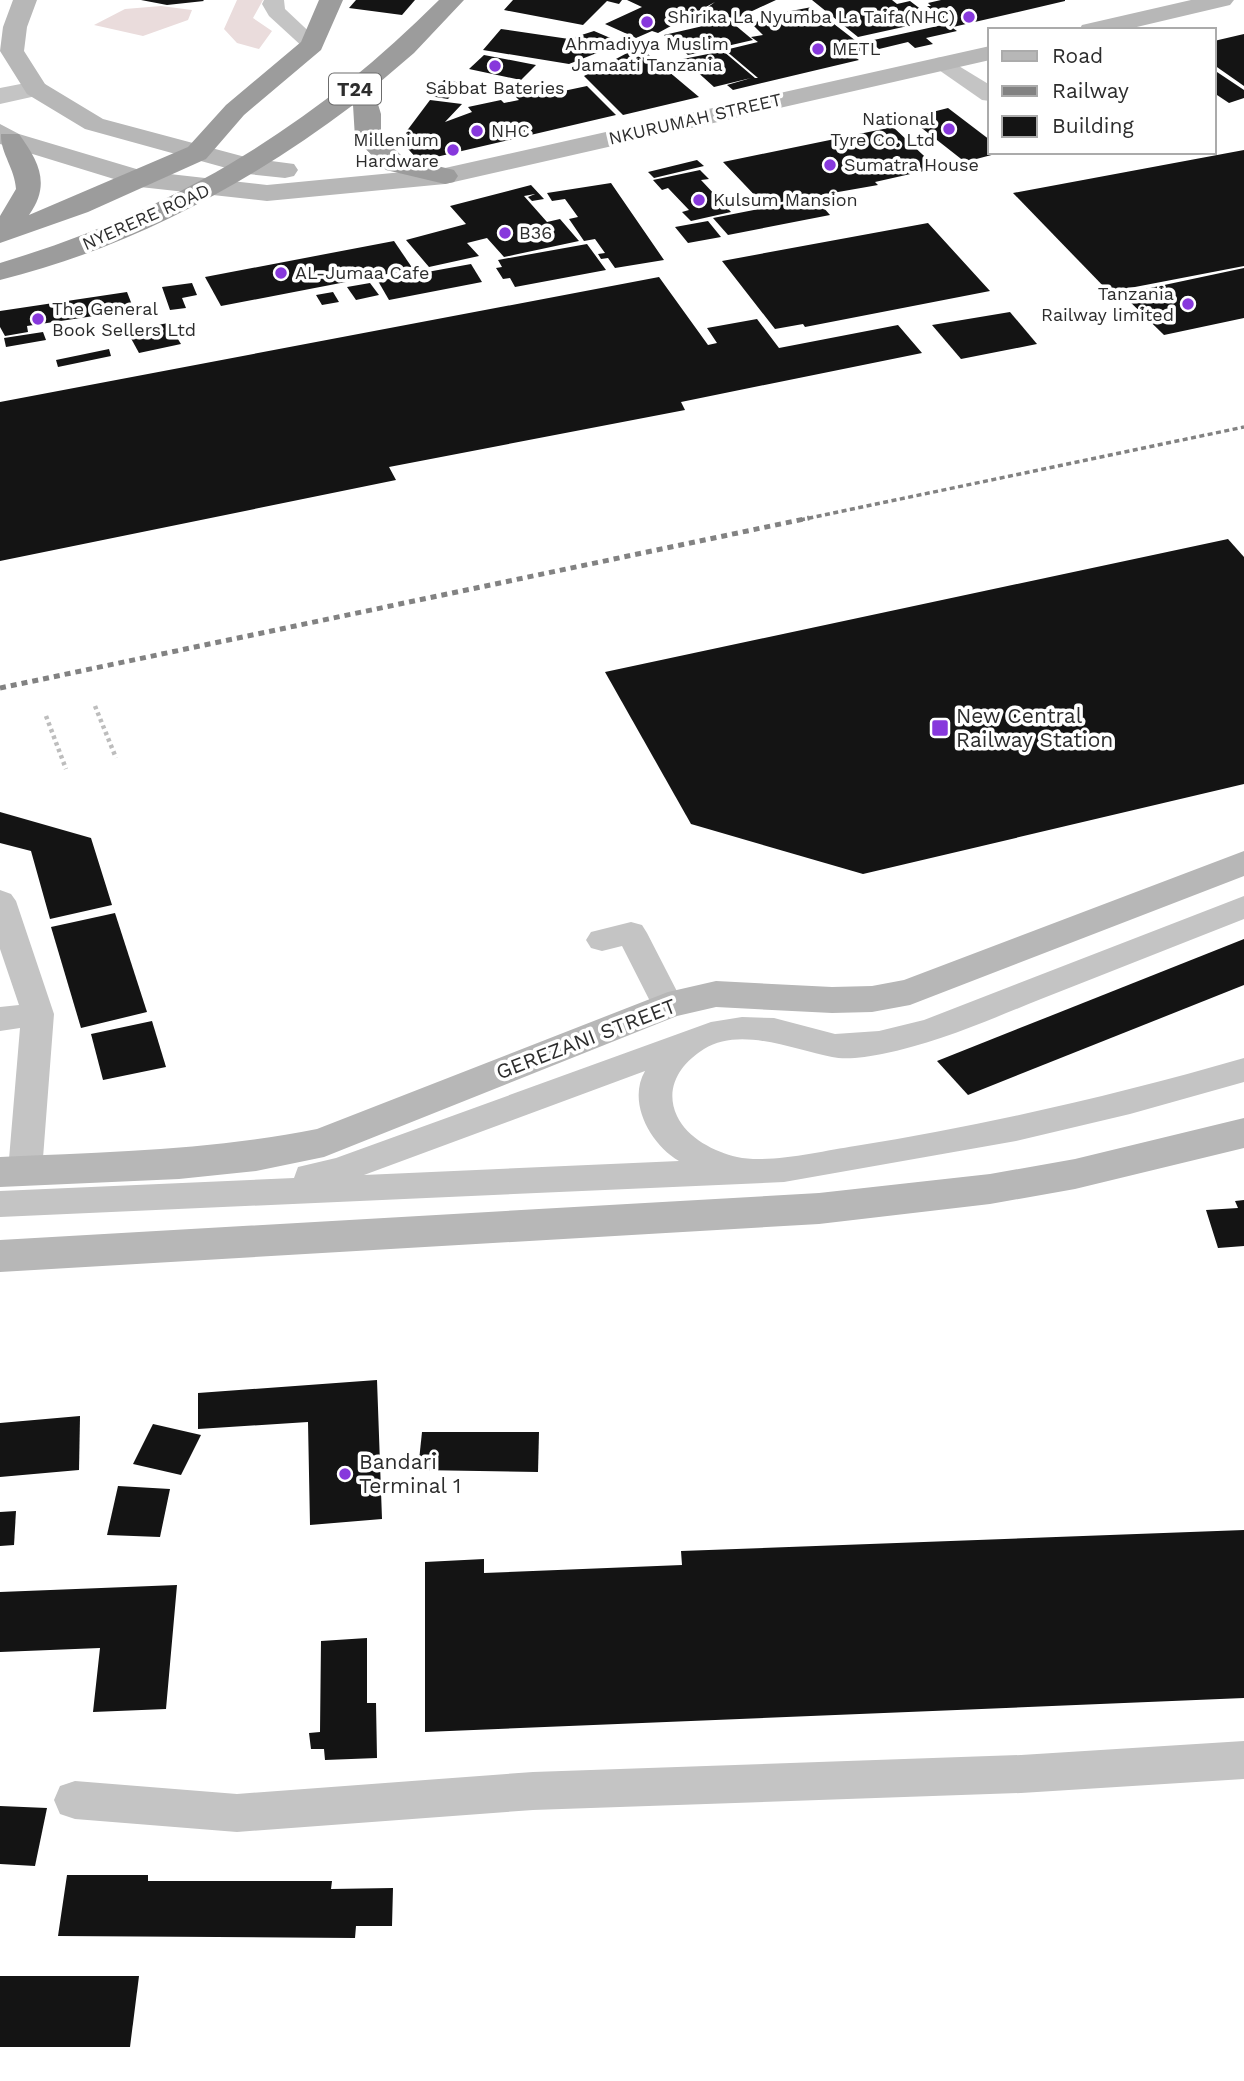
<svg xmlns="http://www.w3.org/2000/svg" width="1244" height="2081" font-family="'Work Sans',sans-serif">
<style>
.green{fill:#eadcdc}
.building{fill:#141414}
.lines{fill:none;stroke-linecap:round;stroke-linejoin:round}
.path{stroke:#bdbdbd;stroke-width:4.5;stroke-dasharray:3.5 3.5;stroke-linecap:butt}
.service{fill:#c4c4c4;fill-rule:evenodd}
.minor{fill:#c4c4c4;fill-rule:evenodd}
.secondary{fill:#b7b7b7;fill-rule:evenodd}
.trunk{fill:#9c9c9c;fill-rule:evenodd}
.rail-far1{stroke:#828282;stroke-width:3.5;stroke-dasharray:5 3.5;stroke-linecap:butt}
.rail{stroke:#828282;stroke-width:5;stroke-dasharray:6 5;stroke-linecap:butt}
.poi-dot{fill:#8738dc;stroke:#fff;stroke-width:2.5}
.labels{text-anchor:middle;stroke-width:7;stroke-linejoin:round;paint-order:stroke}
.far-poi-label{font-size:18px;fill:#2d2d2d;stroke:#fff;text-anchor:start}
.far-street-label{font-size:18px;fill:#2d2d2d;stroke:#fff}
.shield{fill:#fff;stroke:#6c6c6c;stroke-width:2}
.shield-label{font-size:19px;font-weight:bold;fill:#2d2d2d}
.poi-label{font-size:21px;fill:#2d2d2d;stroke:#fff;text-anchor:start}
.street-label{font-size:21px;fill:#2d2d2d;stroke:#fff}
</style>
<rect width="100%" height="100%" fill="#fff"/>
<!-- green -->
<g class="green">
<path d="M237,0H263L253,18L272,31L259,49L237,43L224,29Z"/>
<path d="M161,6L192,10L188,20L143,36L94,25L125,9Z"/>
</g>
<!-- building -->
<g class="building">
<path d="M141,0H203L204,1L167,5Z"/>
<path d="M356,0H415L402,15L349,8Z"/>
<path d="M513,0H622L619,4L607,1L583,25L504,10Z"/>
<path d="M627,0H776L735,19L726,16L717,20L702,13L713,9L708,7L715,2L658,33L652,31L636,38L605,24L642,7Z"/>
<path d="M812,0H892L897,4L910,1L935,20L858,37Z"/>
<path d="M941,0H1065V1L953,27L927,6H931L928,3Z"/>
<path d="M812,7L869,51L852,55L859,60L733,90L727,85L751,78L714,87L683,59L723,51L755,78H758L725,50L758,42L751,37L763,35L751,23L778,17L775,14Z"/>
<path d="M729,20L753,40L688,55L664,35Z"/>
<path d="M947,24L957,31L926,38L933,44L915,48L908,42L879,49L869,41Z"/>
<path d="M501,29L569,39L594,31L622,43L569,64L483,50Z"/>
<path d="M1244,34V86L1214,65V41Z"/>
<path d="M643,50L699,97L623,115L584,76L629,52Z"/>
<path d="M484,55L536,65L521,80L469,69Z"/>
<path d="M1214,70L1244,90V98L1229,103L1214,93Z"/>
<path d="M444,80L462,83L448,99L430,96Z"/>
<path d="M587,86L616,115L419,161L400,140L430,100L462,104L445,122L472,112L468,107L501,100L504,103L519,100L515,96L549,89L554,93Z"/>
<path d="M948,108L990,140V152L999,153L965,162L909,118Z"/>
<path d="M893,127L937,168L875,182L878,185L764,205L723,162Z"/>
<path d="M1244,150V266L1109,292L1013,193Z"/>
<path d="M697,160L704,166L654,178L648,172Z"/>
<path d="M700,170L709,179L701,180L731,212L691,221L682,212L689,210L668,188L662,190L653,180Z"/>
<path d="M611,183L664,260L615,268L608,258L601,259L598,254L605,253L595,239L584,241L569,219L578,217L565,199L552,201L547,193Z"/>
<path d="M531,185L544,199L532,201L528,197L535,194L524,196L547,222L560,219L579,241L504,257L487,238L467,243L479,256L429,267L406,240L466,224L450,206Z"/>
<path d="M815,198L830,215L728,235L713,218Z"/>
<path d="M708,221L721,237L688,243L675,227Z"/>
<path d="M928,223L990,291L805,327L803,324L775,329L722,261Z"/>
<path d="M394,241L413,269L221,306L205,277Z"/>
<path d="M587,244L606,270L515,287L510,278L503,279L496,268L502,267L498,260Z"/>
<path d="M471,264L482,282L389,300L378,281Z"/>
<path d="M1244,268V318L1164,335L1122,294Z"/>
<path d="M659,277L708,345L717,343L707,328L757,319L779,348L898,325L922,353L681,402L685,410L389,467L396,480L0,561V402Z"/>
<path d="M192,283L197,295L182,298L186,308L170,310L162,287Z"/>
<path d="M370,283L379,295L356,300L347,287Z"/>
<path d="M127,292L134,310L27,326L28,332L5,336L0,327V311Z"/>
<path d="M333,292L339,302L322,305L316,295Z"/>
<path d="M1010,312L1037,344L961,359L932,325Z"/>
<path d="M168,323L181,344L139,353L127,331Z"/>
<path d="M43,332L46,340L6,347L4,338Z"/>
<path d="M109,349L111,356L58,367L56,360Z"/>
<path d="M1228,539L1244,557V784L863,874L691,824L605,672Z"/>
<path d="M0,812L91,838L112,905L50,919L31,851L0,843Z"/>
<path d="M115,913L147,1012L81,1028L51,927Z"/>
<path d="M1244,939V985L968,1095L937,1061Z"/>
<path d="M152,1021L166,1067L103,1080L91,1034Z"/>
<path d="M1244,1200V1246L1218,1248L1206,1210L1238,1208L1235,1201Z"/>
<path d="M377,1380L382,1519L310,1525L308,1422L198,1429V1393Z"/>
<path d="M80,1416L79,1470L0,1477V1423Z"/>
<path d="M153,1424L201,1435L181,1475L133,1464Z"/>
<path d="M422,1432H539L538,1472L418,1470Z"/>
<path d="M118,1486L170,1489L160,1537L107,1535Z"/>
<path d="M16,1511L14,1545L0,1546V1512Z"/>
<path d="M1244,1530V1698L425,1732V1562L484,1559V1573L682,1565L681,1551Z"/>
<path d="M177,1585L166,1709L93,1712L100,1648L0,1652V1592Z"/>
<path d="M367,1638V1703H376L377,1758L325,1760L324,1749H311L309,1733L320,1732L321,1641Z"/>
<path d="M0,1806L47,1808L35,1866L0,1864Z"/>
<path d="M67,1875H148V1881H332L331,1889L393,1888L392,1926H356L355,1938L58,1936Z"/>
<path d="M0,1976H139L130,2047H0Z"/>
</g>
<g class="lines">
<!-- path -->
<g class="path">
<path d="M95,706L116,758"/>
<path d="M46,716L66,769"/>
</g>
<!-- service -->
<g class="service">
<path d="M264,0H284L285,9L319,41L323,45L319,49H305L269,16L262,4Z"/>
<path d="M944,57L990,85V101L982,100L936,68L933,63L936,58Z"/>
<path d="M0,890L11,894L16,901L54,1014L42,1171L37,1180L25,1184L13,1180L8,1171L20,1028L0,1031V1007L19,1005L0,949Z"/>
<path d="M1244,896V919C1176,946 1109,972 1041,999C989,1020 937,1043 882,1054C867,1057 846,1060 832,1057C794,1050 741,1026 704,1049C680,1064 664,1088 677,1116C687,1138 715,1152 737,1157C769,1164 822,1151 855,1146C986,1125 1116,1095 1244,1058V1082L1130,1114L1016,1141L784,1182L0,1217V1191L294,1178L298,1167L336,1158L711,1022L742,1017L774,1018L835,1034L879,1031L924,1020ZM645,1071C627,1102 650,1144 679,1161L364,1175Z"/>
<path d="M631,922L642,925L647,933L684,1005L680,1013L668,1016L656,1013L622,946L602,951L591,948L586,940L591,932Z"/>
<path d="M1244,1741V1779L1021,1793L533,1810L237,1832L75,1819L60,1814L54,1800L60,1786L75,1781L237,1794L533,1772L1021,1755Z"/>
</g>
<!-- minor -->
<path class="minor" d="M36,81L45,84L49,89L45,94L0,104V88Z"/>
<!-- secondary -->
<g class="secondary">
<path d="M13,0H37L27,27L24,51L45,84L103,119L249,158L294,164L298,170L294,176L285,178L248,174L85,129L27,94L0,51L3,27Z"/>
<path d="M1191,0H1234L1230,5L1124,30H1079L1082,25Z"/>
<path d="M990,46V60L445,184L267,201L140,187L0,144V124L19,134L143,171L267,185L445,168Z"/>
<path d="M1244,851V876L910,1005L872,1012L832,1013L716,1007L677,1016L324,1157L256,1171L179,1179L0,1187V1157C107,1152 212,1150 317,1129L668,992L716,981L832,987L872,986L904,980Z"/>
<path d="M1244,1118V1148L1075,1189L990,1204L819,1224L0,1272V1240L819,1193L990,1174L1075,1159Z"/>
</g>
<!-- trunk -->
<g class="trunk">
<path d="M319,0H343L321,50L244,115L206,159L88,212L0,243V216L16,189C15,169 0,152 1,134H19C39,162 51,184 29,215L188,147L226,105L301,42Z"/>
<path d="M439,0H464L414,53L373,88L381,114V136L404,158L454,170L458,176L454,182L445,184L386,170L355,138L353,105C247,185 129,248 0,280V263C173,211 311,128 439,0Z"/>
</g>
<!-- rail-far1 -->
<path class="rail-far1" d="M800,520L1244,427"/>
<!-- rail -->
<path class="rail" d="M0,688L809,518"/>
</g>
<!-- markers -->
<g class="poi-dot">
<circle cx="969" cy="17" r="7"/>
<circle cx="647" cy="22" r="7"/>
<circle cx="818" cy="49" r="7"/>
<circle cx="495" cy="66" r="7"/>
<circle cx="949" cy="129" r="7"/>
<circle cx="477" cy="131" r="7"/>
<circle cx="453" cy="150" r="7"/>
<circle cx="830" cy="165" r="7"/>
<circle cx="699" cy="200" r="7"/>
<circle cx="505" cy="233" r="7"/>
<circle cx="281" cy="273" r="7"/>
<circle cx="1188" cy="304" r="7"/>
<circle cx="38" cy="319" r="7"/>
<rect x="931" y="719" width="18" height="18" rx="3.5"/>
<circle cx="345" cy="1474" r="7"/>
</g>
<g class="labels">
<!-- far-poi labels -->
<g class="far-poi-label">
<text x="955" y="23" text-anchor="end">Shirika La Nyumba La Taifa(NHC)</text>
<text x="647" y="50" text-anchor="middle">Ahmadiyya Muslim<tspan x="647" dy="21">Jamaati Tanzania</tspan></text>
<text x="832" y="55">METL</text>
<text x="495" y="94" text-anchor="middle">Sabbat Bateries</text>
<text x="935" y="125" text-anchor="end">National<tspan x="935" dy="21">Tyre Co. Ltd</tspan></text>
<text x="491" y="137">NHC</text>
<text x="439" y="146" text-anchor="end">Millenium<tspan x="439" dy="21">Hardware</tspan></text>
<text x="844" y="171">Sumatra House</text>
<text x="713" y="206">Kulsum Mansion</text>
<text x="519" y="239">B36</text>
<text x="295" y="279">AL-Jumaa Cafe</text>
<text x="1174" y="300" text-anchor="end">Tanzania<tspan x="1174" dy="21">Railway limited</tspan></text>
<text x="52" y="315">The General<tspan x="52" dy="21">Book Sellers Ltd</tspan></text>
</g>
<!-- far-street labels -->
<g class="far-street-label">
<text transform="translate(695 119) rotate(-13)" y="6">NKURUMAH STREET</text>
<text transform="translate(146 217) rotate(-24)" y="6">NYERERE ROAD</text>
</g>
<!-- shield labels -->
<rect class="shield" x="329" y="73.5" width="52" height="31" rx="5"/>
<g class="shield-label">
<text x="355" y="96">T24</text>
</g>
<!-- poi labels -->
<g class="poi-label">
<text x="956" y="723">New Central<tspan x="956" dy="24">Railway Station</tspan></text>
<text x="359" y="1469">Bandari<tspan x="359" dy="24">Terminal 1</tspan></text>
</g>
<!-- street labels -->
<g class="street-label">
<text transform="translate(586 1039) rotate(-21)" y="7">GEREZANI STREET</text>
</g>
</g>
<!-- legend -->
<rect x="988" y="28" width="228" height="126" fill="#ffffff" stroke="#ababab" stroke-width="2"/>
<rect x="1002" y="51" width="35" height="10" fill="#b7b7b7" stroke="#ababab" stroke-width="2"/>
<text x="1052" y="63" font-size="21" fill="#2d2d2d">Road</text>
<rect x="1002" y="86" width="35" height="10" fill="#828282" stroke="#ababab" stroke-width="2"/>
<text x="1052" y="98" font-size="21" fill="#2d2d2d">Railway</text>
<rect x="1002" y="116" width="35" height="21" fill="#141414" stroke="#ababab" stroke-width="2"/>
<text x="1052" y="133" font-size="21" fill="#2d2d2d">Building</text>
</svg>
